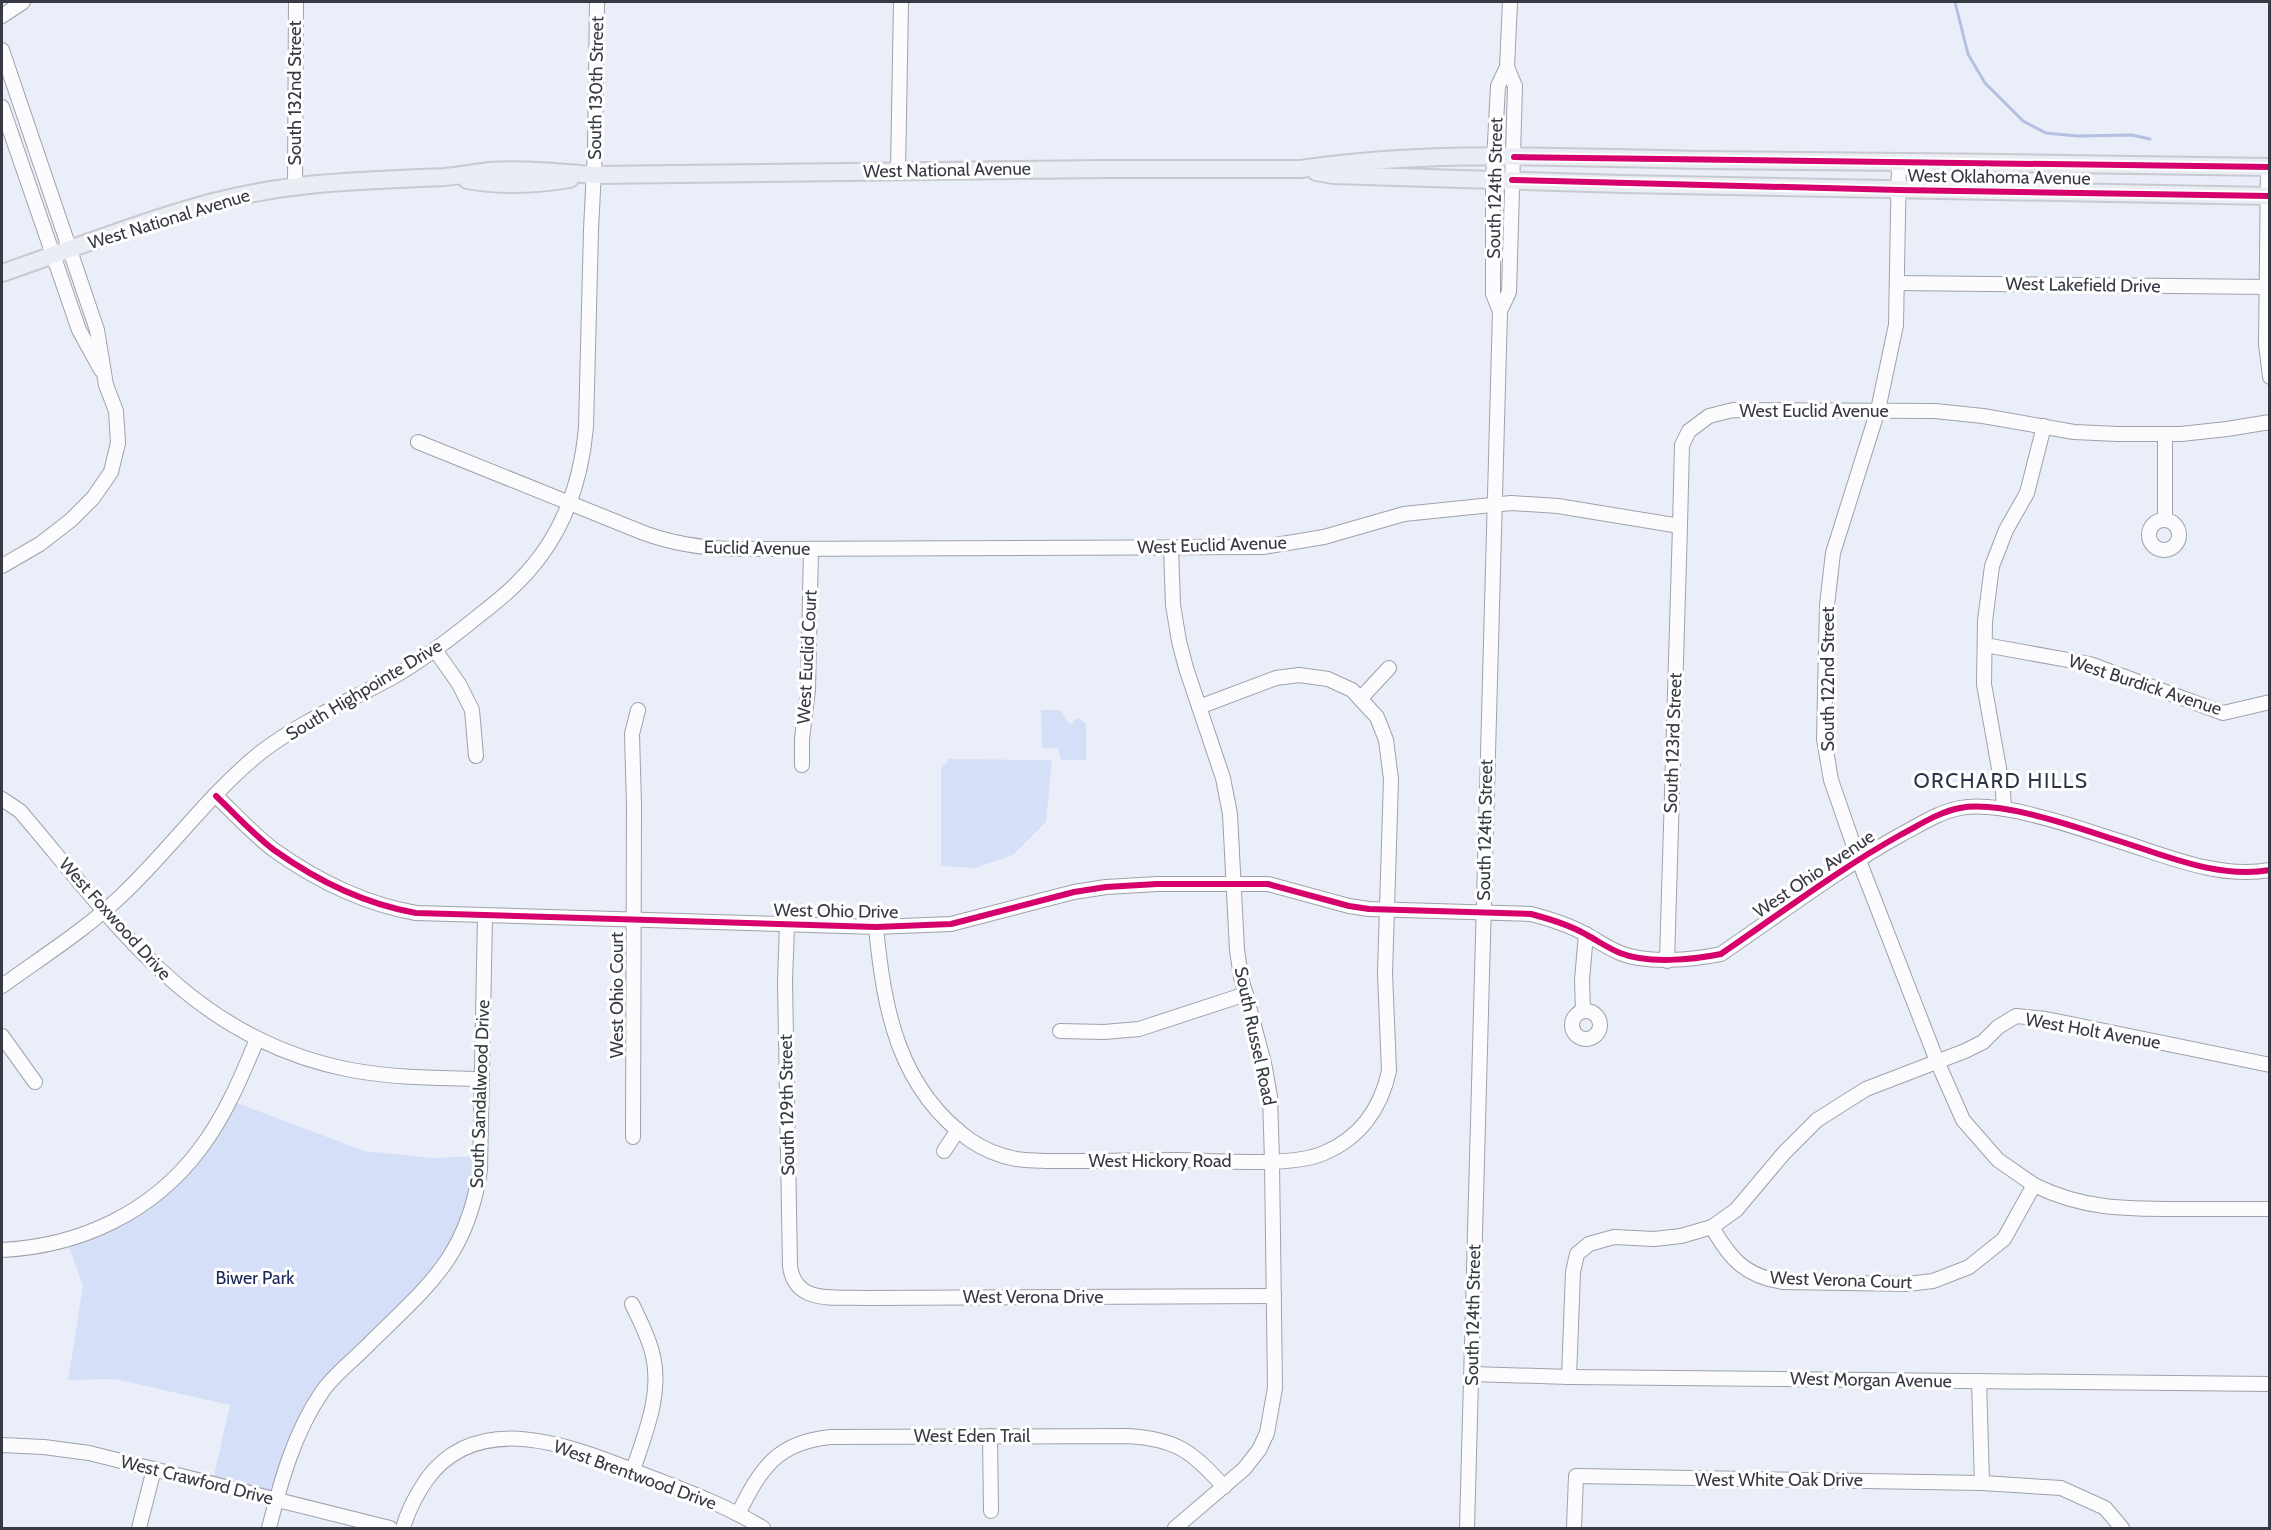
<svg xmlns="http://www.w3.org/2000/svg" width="2271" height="1530" font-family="Cabin,sans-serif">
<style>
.green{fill:#d6dff8}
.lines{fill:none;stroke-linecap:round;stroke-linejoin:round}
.stream{stroke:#b4c0e0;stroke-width:3}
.minor-casing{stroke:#9fa2aa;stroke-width:16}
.major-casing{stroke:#c8cad0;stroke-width:20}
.minor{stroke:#fcfcfe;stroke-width:14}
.major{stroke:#ebedf4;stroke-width:16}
.cycleway-casing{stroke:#fff;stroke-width:10}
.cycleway{stroke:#d6006c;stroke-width:6}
.labels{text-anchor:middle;stroke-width:6;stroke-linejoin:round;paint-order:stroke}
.street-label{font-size:18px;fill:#373a43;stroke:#fff}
.park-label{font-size:18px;fill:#1a2658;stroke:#fff}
.quarter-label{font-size:21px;letter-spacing:1.5px;fill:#2e3446;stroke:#fff}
</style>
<rect width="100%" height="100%" fill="#eaeef8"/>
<!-- green -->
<g class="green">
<path d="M1041,710H1060L1068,723L1073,724L1075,719L1079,718L1086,724V760H1061L1058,748H1042Z"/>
<path d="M949,759L1052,760L1046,822L1013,855L975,868L941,866V769Z"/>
<path d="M229,1100L364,1151L433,1158L481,1156L455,1251L323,1391L276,1500L212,1484L230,1405L115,1379L68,1380L83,1286L67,1241L159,1193Z"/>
</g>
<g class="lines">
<!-- stream -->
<path class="stream" d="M1955,2L1968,54L1985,83L2023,121L2046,133L2077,136L2132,135L2150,139"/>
<!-- minor casing -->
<g class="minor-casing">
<g id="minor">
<path d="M2,16L23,2"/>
<path d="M2,50L97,330L106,385L116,411L118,443L111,472L93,498L71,520L40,544L2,566"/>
<path d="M2,107L79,330L101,370"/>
<path d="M1899,161L1896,325L1878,410L1833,553L1827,605L1824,739L1831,780L1858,858L1937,1061L1963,1120L1998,1160L2034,1185"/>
<path d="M2268,167L2266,344L2270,377"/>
<path d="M898,171L901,2"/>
<path d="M295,185L296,2"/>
<path d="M1897,283L2270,287"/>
<path d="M1500,311L1509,292L1515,86L1507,67L1510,2"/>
<path d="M2165,434V520"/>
<path d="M418,442L644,533C674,544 701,548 732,549L1263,547L1324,537L1404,514L1511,503L1558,506L1680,526L1682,445L1689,431L1709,416L1733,410L1935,411L1983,416L2074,432L2118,434H2181L2227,429L2270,422"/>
<circle cx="2164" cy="535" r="15"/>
<path d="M1171,548L1173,605L1179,641L1186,668L1223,778L1230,814L1237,950L1241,977L1264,1063L1270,1097L1272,1161L1275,1388L1267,1433L1259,1450L1244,1469L1175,1528"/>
<path d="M1985,645L2090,664L2223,713L2270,702"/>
<path d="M435,650L459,684L472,710L476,756"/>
<path d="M1361,698L1389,668"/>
<path d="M802,765V739L808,690L811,549"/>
<path d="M216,796C235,814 253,834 274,850C316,880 365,904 416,913L876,927L951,924L1074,892L1106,887L1157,884H1268L1349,906L1369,909L1531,914C1550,919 1570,925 1587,935C1598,941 1608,948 1620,953C1647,964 1692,960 1721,954C1781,913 1839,869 1902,834C1921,824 1939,812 1960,808C2002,800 2078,828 2119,841C2167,856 2218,879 2270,870"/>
<path d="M2,799L20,811C117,925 193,1040 351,1070C394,1078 439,1078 482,1079"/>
<path d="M2004,809L2003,791L1984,684L1985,621L1992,566L2006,530L2027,493L2044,426"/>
<path d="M787,925L785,982L790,1266C795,1306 837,1296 868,1298L1274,1296"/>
<path d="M876,927C884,1010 898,1088 970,1140C983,1149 1000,1156 1016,1159C1037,1162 1058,1161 1080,1161C1111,1161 1143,1160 1175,1160C1215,1160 1290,1168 1324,1153C1360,1138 1381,1108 1389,1071L1385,973L1391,779L1386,740L1377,717L1352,690L1328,679L1299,675L1276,678L1199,707"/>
<path d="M1667,961L1680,526"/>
<path d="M2,986C42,957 85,930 121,896C169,851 208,795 260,753C300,722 349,701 393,677C421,661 446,642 471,622C487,609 505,596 519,581C561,539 581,485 586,427L591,230L595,149L597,2"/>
<circle cx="1586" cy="1025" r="14"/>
<path d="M1583,1011L1582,980L1586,934"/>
<path d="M1060,1031L1104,1032L1139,1029L1246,994"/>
<path d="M2,1036L35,1082"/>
<path d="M633,1137L634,805L632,734L638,710"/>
<path d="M944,1151L958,1130"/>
<path d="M1712,1227C1730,1259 1745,1276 1783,1282L1907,1284L1933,1281L1969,1267L2004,1239L2034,1185C2082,1209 2125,1209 2177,1209C2208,1209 2239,1209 2270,1209"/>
<path d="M2,1250C80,1246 152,1213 200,1149C225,1116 242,1076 257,1039"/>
<path d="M632,1304C640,1321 649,1337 653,1356C662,1394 645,1434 633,1470"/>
<path d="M1472,1374L1569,1377L2270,1384"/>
<path d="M1569,1377L1573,1272L1577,1254L1589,1244L1614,1237L1654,1239L1681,1236L1712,1227L1736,1210L1784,1153L1817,1120L1866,1089L1965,1051L1983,1042L1998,1027L2016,1016L2046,1019L2270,1065"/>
<path d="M1979,1381L1982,1483"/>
<path d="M990,1436L991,1511"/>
<path d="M2,1445L44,1447L89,1453L390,1528"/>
<path d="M738,1514C761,1468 777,1442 831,1437L1128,1436C1176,1439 1192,1451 1224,1487"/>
<path d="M139,1528L154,1469"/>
<path d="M269,1528C281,1481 294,1433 322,1392C333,1376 350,1363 364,1349C424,1289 467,1260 480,1170L485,916"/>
<path d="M403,1528C408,1510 416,1495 427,1479C480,1407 576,1448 642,1474C684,1490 725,1505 763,1528"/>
<path d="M1467,1528L1500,311L1493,294V180L1498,86L1507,67"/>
<path d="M1574,1528L1576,1476L1982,1483L2061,1488L2105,1508L2122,1528"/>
</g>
</g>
<!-- major casing -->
<g class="major-casing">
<g id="major">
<path d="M1316,172L1333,175L1622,184L2270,196"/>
<path d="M467,180C501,186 535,185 570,179"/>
<path d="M2,273C72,249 142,221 213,202C291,182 365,180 444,177C459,176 474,173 489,171C524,169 559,172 594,175L1106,169H1301C1434,149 1571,158 1704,160C1893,162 2081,163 2270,167"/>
</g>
</g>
<!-- minor -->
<use href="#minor" class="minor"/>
<!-- major -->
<use href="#major" class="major"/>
<!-- cycleway casing -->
<g class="cycleway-casing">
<g id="cycleway">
<path d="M1514,157L2270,167"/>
<path d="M1512,180L1899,190L2270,196"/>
<path d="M216,796C235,814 253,834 274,850C316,880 365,904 416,913L876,927L951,924L1074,892L1106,887L1157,884H1268L1349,906L1369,909L1531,914C1550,919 1570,925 1587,935C1598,941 1608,948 1620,953C1647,964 1692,960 1721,954C1781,913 1839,869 1902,834C1921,824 1939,812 1960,808C2002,800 2078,828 2119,841C2167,856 2218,879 2270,870"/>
</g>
</g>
<!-- cycleway -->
<use href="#cycleway" class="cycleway"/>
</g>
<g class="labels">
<!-- street labels -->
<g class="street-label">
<text transform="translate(596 88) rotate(-89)" y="6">South 130th Street</text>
<text transform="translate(295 93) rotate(-90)" y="6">South 132nd Street</text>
<text transform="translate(947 170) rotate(-1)" y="6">West National Avenue</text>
<text transform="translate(1999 177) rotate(1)" y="6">West Oklahoma Avenue</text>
<text transform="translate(1495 188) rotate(-89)" y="6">South 124th Street</text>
<text transform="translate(169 219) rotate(-17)" y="6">West National Avenue</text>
<text transform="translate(2083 285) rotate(1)" y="6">West Lakefield Drive</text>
<text x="1814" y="417">West Euclid Avenue</text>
<text transform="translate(1212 545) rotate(-2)" y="6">West Euclid Avenue</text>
<text transform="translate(757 548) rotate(1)" y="6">Euclid Avenue</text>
<text transform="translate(807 657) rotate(-87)" y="6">West Euclid Court</text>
<text transform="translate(1828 679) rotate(-90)" y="6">South 122nd Street</text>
<text transform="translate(2145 685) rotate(18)" y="6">West Burdick Avenue</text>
<text transform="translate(364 690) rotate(-31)" y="6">South Highpointe Drive</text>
<text transform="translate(1673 743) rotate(-88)" y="6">South 123rd Street</text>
<text transform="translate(1485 830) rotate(-89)" y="6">South 124th Street</text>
<text transform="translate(1814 874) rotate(-34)" y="6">West Ohio Avenue</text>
<text transform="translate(836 911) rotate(1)" y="6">West Ohio Drive</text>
<text transform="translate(115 919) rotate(48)" y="6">West Foxwood Drive</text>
<text transform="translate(617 995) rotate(-90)" y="6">West Ohio Court</text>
<text transform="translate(2093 1031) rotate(10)" y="6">West Holt Avenue</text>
<text transform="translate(1255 1036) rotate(78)" y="6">South Russel Road</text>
<text transform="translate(480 1094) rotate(-88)" y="6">South Sandalwood Drive</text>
<text transform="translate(787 1105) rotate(-91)" y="6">South 129th Street</text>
<text x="1160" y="1167">West Hickory Road</text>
<text transform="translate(1841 1280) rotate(2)" y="6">West Verona Court</text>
<text x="1033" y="1303">West Verona Drive</text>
<text transform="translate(1473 1315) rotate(-89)" y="6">South 124th Street</text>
<text transform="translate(1871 1380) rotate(1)" y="6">West Morgan Avenue</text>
<text x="972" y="1442">West Eden Trail</text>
<text transform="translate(635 1475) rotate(20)" y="6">West Brentwood Drive</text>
<text transform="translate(197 1480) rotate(14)" y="6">West Crawford Drive</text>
<text x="1779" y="1486">West White Oak Drive</text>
</g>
<!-- park labels -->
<g class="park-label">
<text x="255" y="1284">Biwer Park</text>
</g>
<!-- quarter labels -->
<g class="quarter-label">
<text x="2001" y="788">ORCHARD HILLS</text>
</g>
</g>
<!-- border -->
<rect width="2271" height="1530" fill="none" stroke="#373a43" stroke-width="6"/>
</svg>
